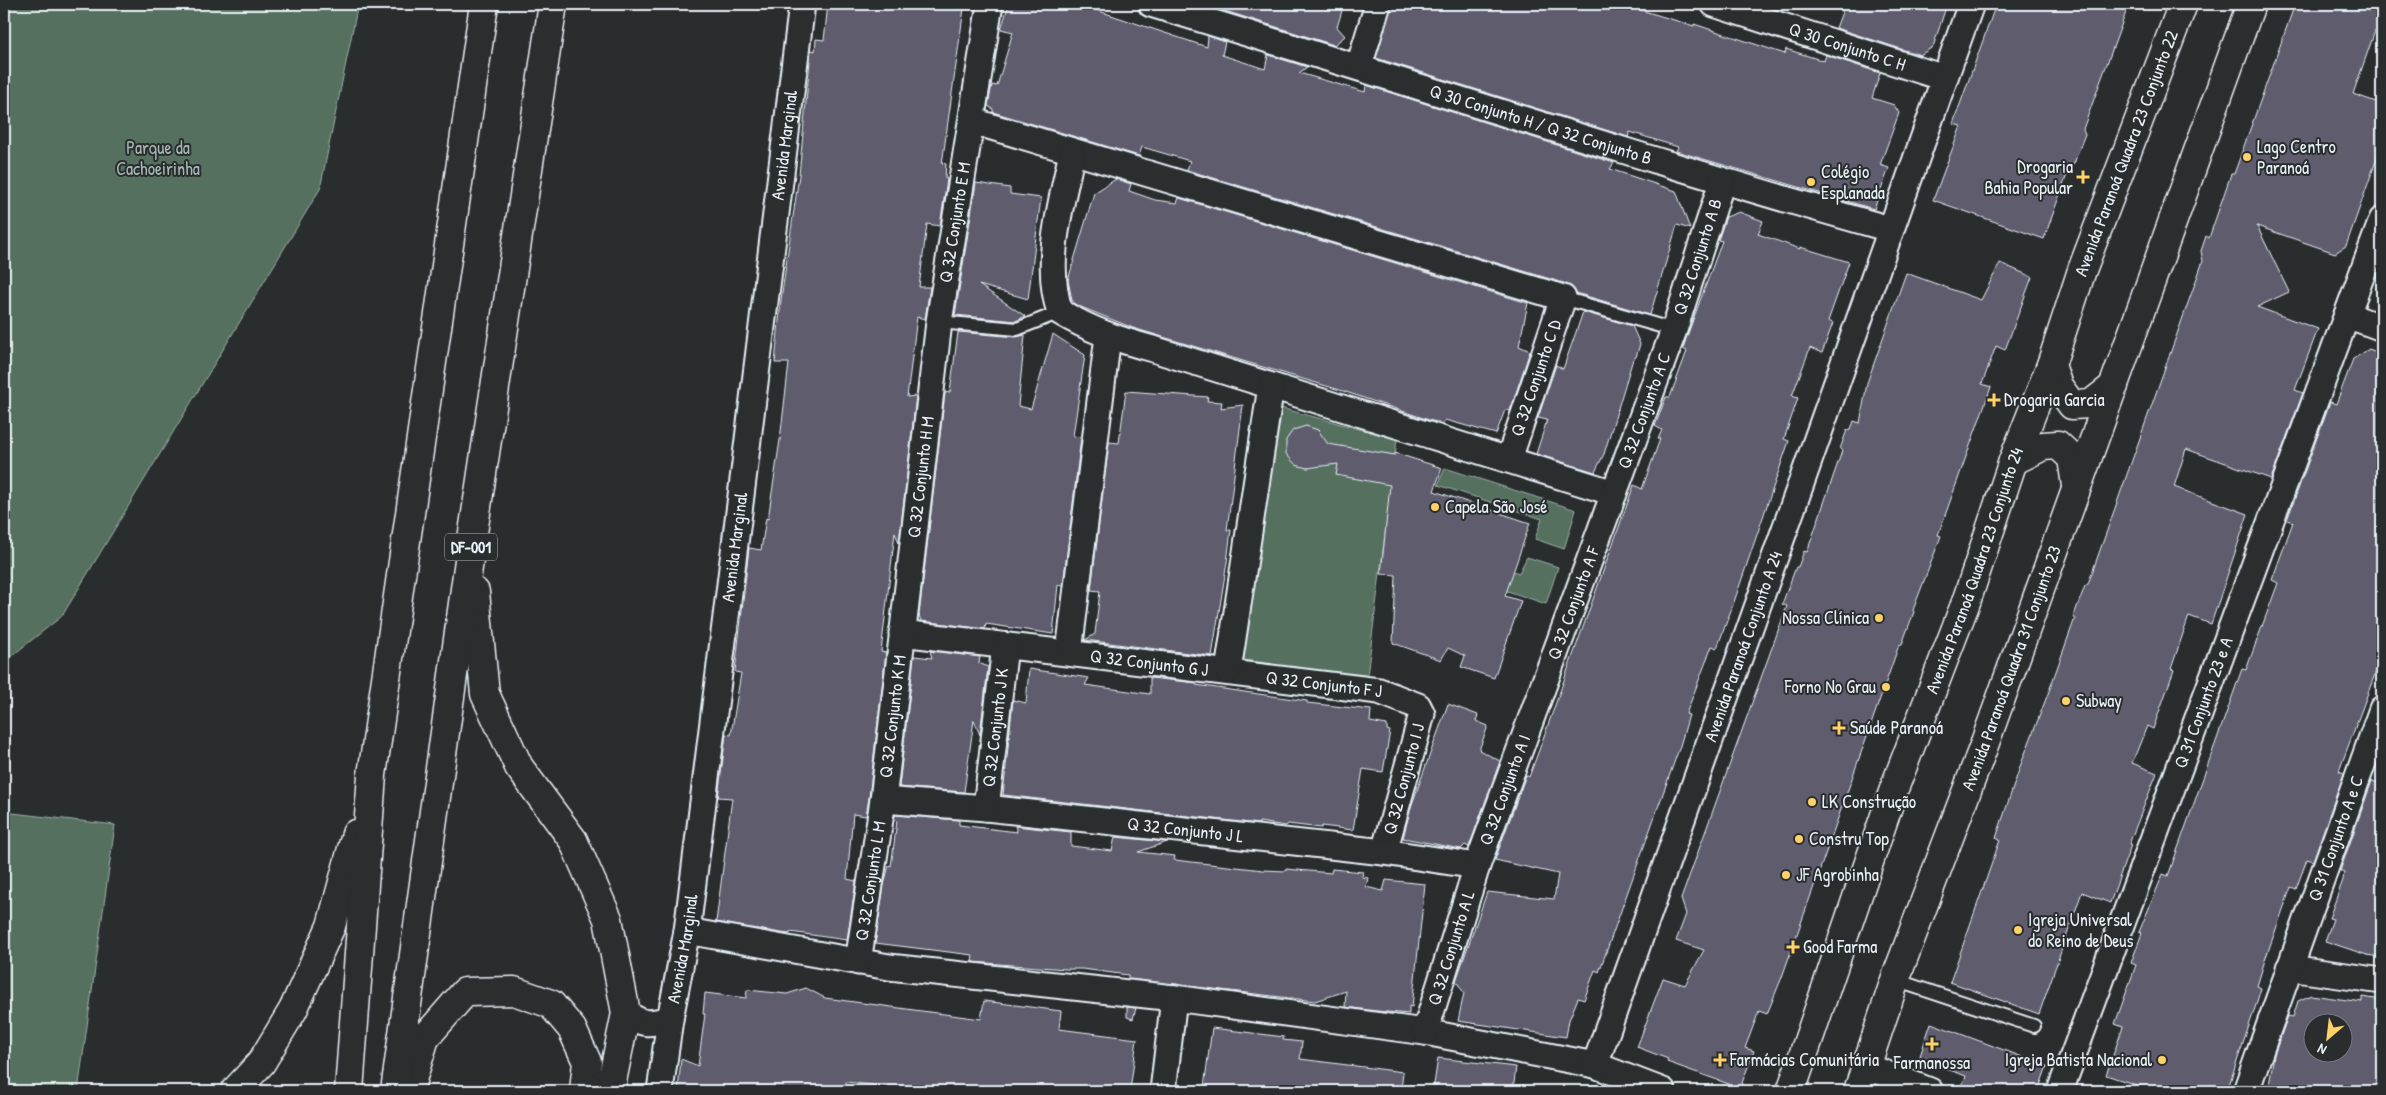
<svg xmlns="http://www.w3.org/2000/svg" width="2386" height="1095" font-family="'Patrick Hand',sans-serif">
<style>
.green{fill:#54705f;stroke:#9eb0ac}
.building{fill:#5f5c6e;stroke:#e8f1f8;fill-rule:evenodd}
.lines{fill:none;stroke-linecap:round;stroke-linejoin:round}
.lane-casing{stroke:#e8f1f8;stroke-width:16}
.street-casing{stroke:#e8f1f8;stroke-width:29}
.secondary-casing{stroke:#e8f1f8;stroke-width:31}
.primary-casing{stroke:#e8f1f8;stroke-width:31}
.lane{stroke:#2a2d2e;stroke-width:12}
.street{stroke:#2a2d2e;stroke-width:25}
.secondary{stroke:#2a2d2e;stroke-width:28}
.primary{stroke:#2a2d2e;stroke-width:28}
.poi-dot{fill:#ffd166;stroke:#2a2d2e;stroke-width:2}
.labels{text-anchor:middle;stroke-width:4;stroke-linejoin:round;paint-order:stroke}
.shield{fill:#2a2d2e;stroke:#afb6bb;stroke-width:1}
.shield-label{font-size:16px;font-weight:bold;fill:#e8f1f8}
.street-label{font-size:18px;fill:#e8f1f8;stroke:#2a2d2e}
.poi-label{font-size:18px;fill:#e8f1f8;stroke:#2a2d2e;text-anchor:start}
.park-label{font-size:18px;fill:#a5b7b3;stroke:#2a2d2e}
</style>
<rect width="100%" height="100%" fill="#2a2d2e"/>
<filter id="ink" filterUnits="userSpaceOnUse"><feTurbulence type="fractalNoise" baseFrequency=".02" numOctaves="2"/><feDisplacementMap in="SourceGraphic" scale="10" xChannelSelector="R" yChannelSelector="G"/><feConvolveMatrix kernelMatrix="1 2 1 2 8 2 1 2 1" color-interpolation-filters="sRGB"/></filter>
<g filter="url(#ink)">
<!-- green -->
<g class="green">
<path d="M4,4H358L320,189L62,616L4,662Z"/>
<path d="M1277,407L1397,439L1367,676L1241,661Z"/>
<path d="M1445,468L1576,510L1564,549L1535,539L1542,519L1438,485Z"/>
<path d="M1420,539L1519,573L1527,557L1558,567L1546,604L1451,572Z"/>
<path d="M4,812L115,825L78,1091H4Z"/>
</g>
<!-- building -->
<g class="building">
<path d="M828,4H951L950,9L964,8L943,157L942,163L946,164L945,178L947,179L940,226L927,224L919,287H930L925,319L917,317L907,397L916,396L899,543L895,532L881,652L886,653L869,798L866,816L853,814L847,879L856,881L847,940L790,932V934L781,933L716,922L732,798L718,797L726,734L731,735L741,673L735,672L749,548L761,550L766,518L768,519L780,440L789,363H775L781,300L799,175L811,50L815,51L816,39L824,40Z"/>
<path d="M1009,4H1078L1207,47L1208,36L1225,42L1222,55L1265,69L1268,55L1307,67L1299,73L1365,92L1366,85L1614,163L1610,169L1676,191L1690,229L1677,225L1650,315L1576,293L1567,284L1187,170L1190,161L1142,147L1139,156L993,112V109L988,106L992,85L997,86L1013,32L1001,29Z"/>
<path d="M1209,4H1344L1337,27L1345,36L1334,45L1209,6Z"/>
<path d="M1392,4H1629L1644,11L1694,26V24L1785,54L1786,49L1824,61L1826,55L1880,73L1872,98L1894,105L1899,113L1880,165L1889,168L1874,209L1676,151L1678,147L1630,132L1628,137L1376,58Z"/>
<path d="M1845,4H1947L1933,47L1920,55L1836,28Z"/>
<path d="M1996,4H2129L2083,129L2085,134L2078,152L2074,164L2070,166L2044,239L1933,200L1961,126L1953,124Z"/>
<path d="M2295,4H2382V33L2375,31L2353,94L2382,104V144L2346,246L2335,253L2257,226L2289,292L2257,307L2318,329L2295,390L2303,393L2271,479L2186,449L2174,487L2248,514L2211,624L2189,616L2171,669L2174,670L2153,729L2147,726L2132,763L2157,773L2129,844L2131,845L2110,903L2082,892L2039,1014L1950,982L2000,840L1996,838L2021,764L2049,691L2075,618H2073L2085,586L2088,584L2203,261L2201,251L2206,236L2209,238L2231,174H2234Z"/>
<path d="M1116,179L1131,184L1129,191L1155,200L1177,203L1179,198L1528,303L1519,346L1530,351L1510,411L1505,410L1496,434L1445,420L1443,423L1432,421L1343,391L1133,328L1076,305L1072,300L1068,280L1094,193Z"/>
<path d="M976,183L1010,188V194L1041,198L1028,299L979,285L1025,316L1016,321L955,315Z"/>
<path d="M1739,212L1763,221L1758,234L1800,249V247L1849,262L1828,321L1833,323L1822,353L1810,348L1792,396L1798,398L1784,439L1789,441L1734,602L1717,648L1712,646L1686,714L1689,715L1680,746L1599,972L1595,970L1584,1000L1578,998L1569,1020L1566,1037L1458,1021L1464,993L1456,981L1487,892L1554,899L1558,874L1495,860L1526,775L1529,777L1539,750L1634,485L1642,489L1660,439H1658L1662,430L1655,426L1666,397H1670L1687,351L1683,349L1686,339L1722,241L1718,240L1726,217Z"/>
<path d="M2000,263L2032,277L2005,350L1996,346L1982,384L1991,387L1938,535L1941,536L1913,610L1914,612L1902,644L1899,645L1782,977L1767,1014L1759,1011L1745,1048L1754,1051L1740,1088L1667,1062L1668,1059L1637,1047L1663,978L1685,985L1704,950L1676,941L1686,914L1681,899L1787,606L1782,604L1796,567H1798L1804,551L1807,552L1842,451L1840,449L1847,430L1851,429L1854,421L1860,423L1867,383L1906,273L1981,300Z"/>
<path d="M1583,312L1632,326L1640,344L1636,357L1633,359L1604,454L1595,472L1536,454L1547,420L1538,418L1556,365L1563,369Z"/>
<path d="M958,332L1016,337L1025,335L1018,406L1031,409L1053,334L1085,355L1073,436L1081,437L1063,586L1058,585L1053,634L986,624L985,629L921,621L919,615L945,393L950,392Z"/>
<path d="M2369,349L2382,354V655L2339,771L2344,773L2313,861L2307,859L2296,889L2291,887L2265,960L2257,986L2261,988L2255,1008L2227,1091H2155L2106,1075L2123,1027L2115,1024L2136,965L2131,963L2142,933L2139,932L2163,874L2168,876L2242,669L2246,670L2278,583L2272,580L2293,522L2287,520L2330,402L2336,404L2353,359Z"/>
<path d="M1126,391L1208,397L1207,401L1222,402L1221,408L1243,405L1227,530H1231L1227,562L1212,656L1085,640L1095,634L1100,591L1091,590L1109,442L1119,443Z"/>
<path d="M1306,426L1318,430L1328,444L1395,455V453L1442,468L1434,491L1530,523L1505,596L1521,601L1494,678L1461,667L1465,656L1448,648L1441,660L1393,643L1396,575L1381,574L1390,485L1336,475L1338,464L1307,468L1296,465L1286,454V440L1293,430Z"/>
<path d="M930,651L980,657L979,663L988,667L980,735L974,720L964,792L899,787L914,656L932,658Z"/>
<path d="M1029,669L1089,678L1085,685L1150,694V678L1197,683L1196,685L1307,701V703L1371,710L1370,722L1387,725V730L1390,731L1383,772L1363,769L1353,830L1322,826L1321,828L1288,824L1286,826L1259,822V824L1003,795L1013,700L1026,703Z"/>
<path d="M1448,704L1478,715L1476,721L1488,726L1479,750L1500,761L1469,847L1465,845L1461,849L1403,838L1411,807Z"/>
<path d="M2372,781L2382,784V957L2367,955L2325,941L2333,919L2329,918L2343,880L2344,873L2340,871Z"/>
<path d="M895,815L959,820V825L1017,832L1015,826L1071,832V846L1112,851L1115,837L1167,842L1138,852L1175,856L1174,860L1263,870L1286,871V869L1331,873L1332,869L1363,872L1362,877L1368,878L1366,887L1383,891L1386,880L1425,884L1412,1007L1409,1006V1014L1377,1011L1345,1007L1346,991L1315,1001L1128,979V975L1082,969H1066L972,962L973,955L875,943L884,885L889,865L891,866L897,821L894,820Z"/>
<path d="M806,988L825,998L981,1019L984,1001L1061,1011L1059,1029L1137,1039L1130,1091H925L846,1082L845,1091H678L681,1059L698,1066L705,1014H703L705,993L746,998L747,990L787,994Z"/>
<path d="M2311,995L2362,1002V997L2382,1000V1063L2379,1091H2268L2274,1055L2288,1016L2293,1017L2298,1001ZM2314,1022H2344V1052H2314Z"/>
<path d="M1127,1007L1136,1008L1133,1019L1127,1017Z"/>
<path d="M1931,1023L2047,1066L2038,1091H1960L1966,1076L1919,1059Z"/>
<path d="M1212,1028L1284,1037L1283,1040L1302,1042L1300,1059L1403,1072L1401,1091H1206L1207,1087H1204Z"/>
<path d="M1438,1058L1516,1067L1513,1091H1433Z"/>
</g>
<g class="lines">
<!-- lane casing -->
<g class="lane-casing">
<g id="lane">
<path d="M1563,298L1674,330"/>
<path d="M939,322L1017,329L1060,312"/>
<path d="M1895,980L2034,1026"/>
</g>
</g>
<!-- street casing -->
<g class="street-casing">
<g id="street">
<path id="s1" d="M1151,4C1398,78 1642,160 1890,229"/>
<path id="s2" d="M1714,4L1944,78"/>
<path d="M1359,66L1378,4"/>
<path d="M972,121L1563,298L1509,459"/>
<path d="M1072,152C1062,203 1043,261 1060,312C1090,330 1119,340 1153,349L1614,493"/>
<path d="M2347,315L2382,328"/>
<path id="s3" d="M902,633L1379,691L1418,706L1422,714L1384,852"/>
<path d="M1069,652L1108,336"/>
<path d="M1228,671L1271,386"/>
<path id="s4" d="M883,800L986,808L1384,852L1477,866"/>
<path id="s5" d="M986,808L1005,646"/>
<path d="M687,931L889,967L1174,998L1425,1032L1595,1065L1663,1091"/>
<path id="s6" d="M858,962L883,800L939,322L990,4"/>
<path d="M2289,968L2382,981"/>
<path d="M626,1013C644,1026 650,1024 670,1019"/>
<path id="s7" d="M1425,1032L1477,866L1674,330L1722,182"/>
<path id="s8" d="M1595,1065L1971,4"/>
<path d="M1866,1066L1930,1091"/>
<path id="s9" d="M660,1091L670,1019L687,931L802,4"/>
<path d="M1163,1091L1174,998"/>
<path id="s10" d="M2060,1091L2382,220"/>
<path id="s11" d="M2246,1091L2382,709"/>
</g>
</g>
<!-- secondary casing -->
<g class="secondary-casing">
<g id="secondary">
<path d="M2051,365L2058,386L2072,405L2091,404L2114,386"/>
<path d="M2013,461L2043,446L2058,445L2072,458L2076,486"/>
<path id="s12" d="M1791,1091L1894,789L1966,602L2013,461L2051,365L2082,270L2183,4"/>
<path id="s13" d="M1858,1091L1895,980L1983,748L2251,4"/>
</g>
</g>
<!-- primary casing -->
<g class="primary-casing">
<g id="primary">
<path d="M475,592L485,694L519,767L573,840L608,919L626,1013L610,1091"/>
<path d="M409,1090L425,1038L465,992L514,991L551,1004L572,1029L587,1062L584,1091"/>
<path d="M235,1091L261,1063L293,1010L331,926L356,834"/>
<path d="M349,1091L372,775L484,4"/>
<path d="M395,1091L471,546L553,4"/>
</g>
</g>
<!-- lane -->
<use href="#lane" class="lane"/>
<!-- street -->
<use href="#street" class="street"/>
<!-- secondary -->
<use href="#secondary" class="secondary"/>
<!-- primary -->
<use href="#primary" class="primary"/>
</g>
</g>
<!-- markers -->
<g class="poi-dot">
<circle cx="2247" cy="157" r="5"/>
<path d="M2080.5 169.5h5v5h5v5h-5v5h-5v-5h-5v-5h5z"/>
<circle cx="1811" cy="182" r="5"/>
<path d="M1991.5 392.5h5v5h5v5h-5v5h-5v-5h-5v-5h5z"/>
<circle cx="1435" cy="507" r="5"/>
<circle cx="1879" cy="618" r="5"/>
<circle cx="1886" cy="687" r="5"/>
<circle cx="2066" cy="701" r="5"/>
<path d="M1836.5 720.5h5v5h5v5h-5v5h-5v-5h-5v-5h5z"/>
<circle cx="1812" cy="802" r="5"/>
<circle cx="1799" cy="839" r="5"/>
<circle cx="1786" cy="875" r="5"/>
<circle cx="2018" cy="930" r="5"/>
<path d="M1790.5 939.5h5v5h5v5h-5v5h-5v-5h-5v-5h5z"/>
<path d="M1929.5 1036.5h5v5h5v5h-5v5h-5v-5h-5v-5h5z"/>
<path d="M1717.5 1052.5h5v5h5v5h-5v5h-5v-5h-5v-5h5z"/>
<circle cx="2162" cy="1060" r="5"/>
</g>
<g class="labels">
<!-- shield labels -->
<rect class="shield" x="445" y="533.5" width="52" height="27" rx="4"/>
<g class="shield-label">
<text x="471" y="553">DF-001</text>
</g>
<!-- street labels -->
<g class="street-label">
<text dy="6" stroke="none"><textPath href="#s2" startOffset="140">Q 30 Conjunto C H</textPath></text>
<text dy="6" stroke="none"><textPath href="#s1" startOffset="408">Q 30 Conjunto H / Q 32 Conjunto B</textPath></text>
<text dy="6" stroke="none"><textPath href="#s9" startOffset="954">Avenida Marginal</textPath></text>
<text dy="6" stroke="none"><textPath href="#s12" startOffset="996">Avenida Paranoá Quadra 23 Conjunto 22</textPath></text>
<text dy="6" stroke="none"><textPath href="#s6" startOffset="746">Q 32 Conjunto E M</textPath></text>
<text dy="6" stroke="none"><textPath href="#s7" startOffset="822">Q 32 Conjunto A B</textPath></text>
<text transform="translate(1536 378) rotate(-71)" y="6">Q 32 Conjunto C D</text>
<text dy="6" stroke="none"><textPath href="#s7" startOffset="659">Q 32 Conjunto A C</textPath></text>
<text dy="6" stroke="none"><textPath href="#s6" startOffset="489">Q 32 Conjunto H M</textPath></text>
<text dy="6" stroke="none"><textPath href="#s9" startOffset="549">Avenida Marginal</textPath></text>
<text dy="6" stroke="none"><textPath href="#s12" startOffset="552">Avenida Paranoá Quadra 23 Conjunto 24</textPath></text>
<text dy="6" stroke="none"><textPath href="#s7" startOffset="454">Q 32 Conjunto A F</textPath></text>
<text dy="6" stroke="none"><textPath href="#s8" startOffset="444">Avenida Paranoá Conjunto A 24</textPath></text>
<text dy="6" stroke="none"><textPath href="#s3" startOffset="249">Q 32 Conjunto G J</textPath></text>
<text dy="6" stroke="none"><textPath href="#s13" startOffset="450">Avenida Paranoá Quadra 31 Conjunto 23</textPath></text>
<text dy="6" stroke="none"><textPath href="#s3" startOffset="425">Q 32 Conjunto F J</textPath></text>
<text dy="6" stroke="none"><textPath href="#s10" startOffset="414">Q 31 Conjunto 23 e A</textPath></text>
<text dy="6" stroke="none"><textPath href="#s6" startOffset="248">Q 32 Conjunto K M</textPath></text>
<text dy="6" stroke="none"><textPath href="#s5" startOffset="81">Q 32 Conjunto J K</textPath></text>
<text transform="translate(1404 779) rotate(-75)" y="6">Q 32 Conjunto I J</text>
<text dy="6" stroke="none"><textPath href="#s7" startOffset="255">Q 32 Conjunto A I</textPath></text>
<text dy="6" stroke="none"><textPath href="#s4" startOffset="304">Q 32 Conjunto J L</textPath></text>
<text dy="6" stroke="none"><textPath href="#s11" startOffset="268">Q 31 Conjunto A e C</textPath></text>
<text dy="6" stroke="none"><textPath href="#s6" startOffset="82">Q 32 Conjunto L M</textPath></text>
<text dy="6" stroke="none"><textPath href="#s9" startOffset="144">Avenida Marginal</textPath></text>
<text dy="6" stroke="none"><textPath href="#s7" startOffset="88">Q 32 Conjunto A L</textPath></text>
</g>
<!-- poi labels -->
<g class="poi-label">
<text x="2257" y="153">Lago Centro<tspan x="2257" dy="21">Paranoá</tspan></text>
<text x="2073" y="173" text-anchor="end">Drogaria<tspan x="2073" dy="21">Bahia Popular</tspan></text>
<text x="1821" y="178">Colégio<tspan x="1821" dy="21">Esplanada</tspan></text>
<text x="2004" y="406">Drogaria Garcia</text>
<text x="1445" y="513">Capela São José</text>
<text x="1869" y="624" text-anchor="end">Nossa Clínica</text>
<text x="1876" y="693" text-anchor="end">Forno No Grau</text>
<text x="2076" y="707">Subway</text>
<text x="1850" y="734">Saúde Paranoá</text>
<text x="1822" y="808">LK Construção</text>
<text x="1809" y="845">Constru Top</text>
<text x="1796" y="881">JF Agrobinha</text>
<text x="2028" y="926">Igreja Universal<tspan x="2028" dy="21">do Reino de Deus</tspan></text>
<text x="1803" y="953">Good Farma</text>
<text x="1730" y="1066">Farmácias Comunitária</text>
<text x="2152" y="1066" text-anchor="end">Igreja Batista Nacional</text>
<text x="1932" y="1069" text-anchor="middle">Farmanossa</text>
</g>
<!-- park labels -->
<g class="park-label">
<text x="158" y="154">Parque da<tspan x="158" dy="21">Cachoeirinha</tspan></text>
</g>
</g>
<!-- margin -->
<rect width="2386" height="1095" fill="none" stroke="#2a2d2e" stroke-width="20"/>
<rect x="10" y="10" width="2366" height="1075" fill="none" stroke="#e8f1f8" stroke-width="2" filter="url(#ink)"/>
<!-- north arrow -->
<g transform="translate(2328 1038) rotate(208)"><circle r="24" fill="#2a2d2e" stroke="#767b7f"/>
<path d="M0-4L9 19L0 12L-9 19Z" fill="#ffd166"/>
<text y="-8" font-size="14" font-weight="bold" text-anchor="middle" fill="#e8f1f8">N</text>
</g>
</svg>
